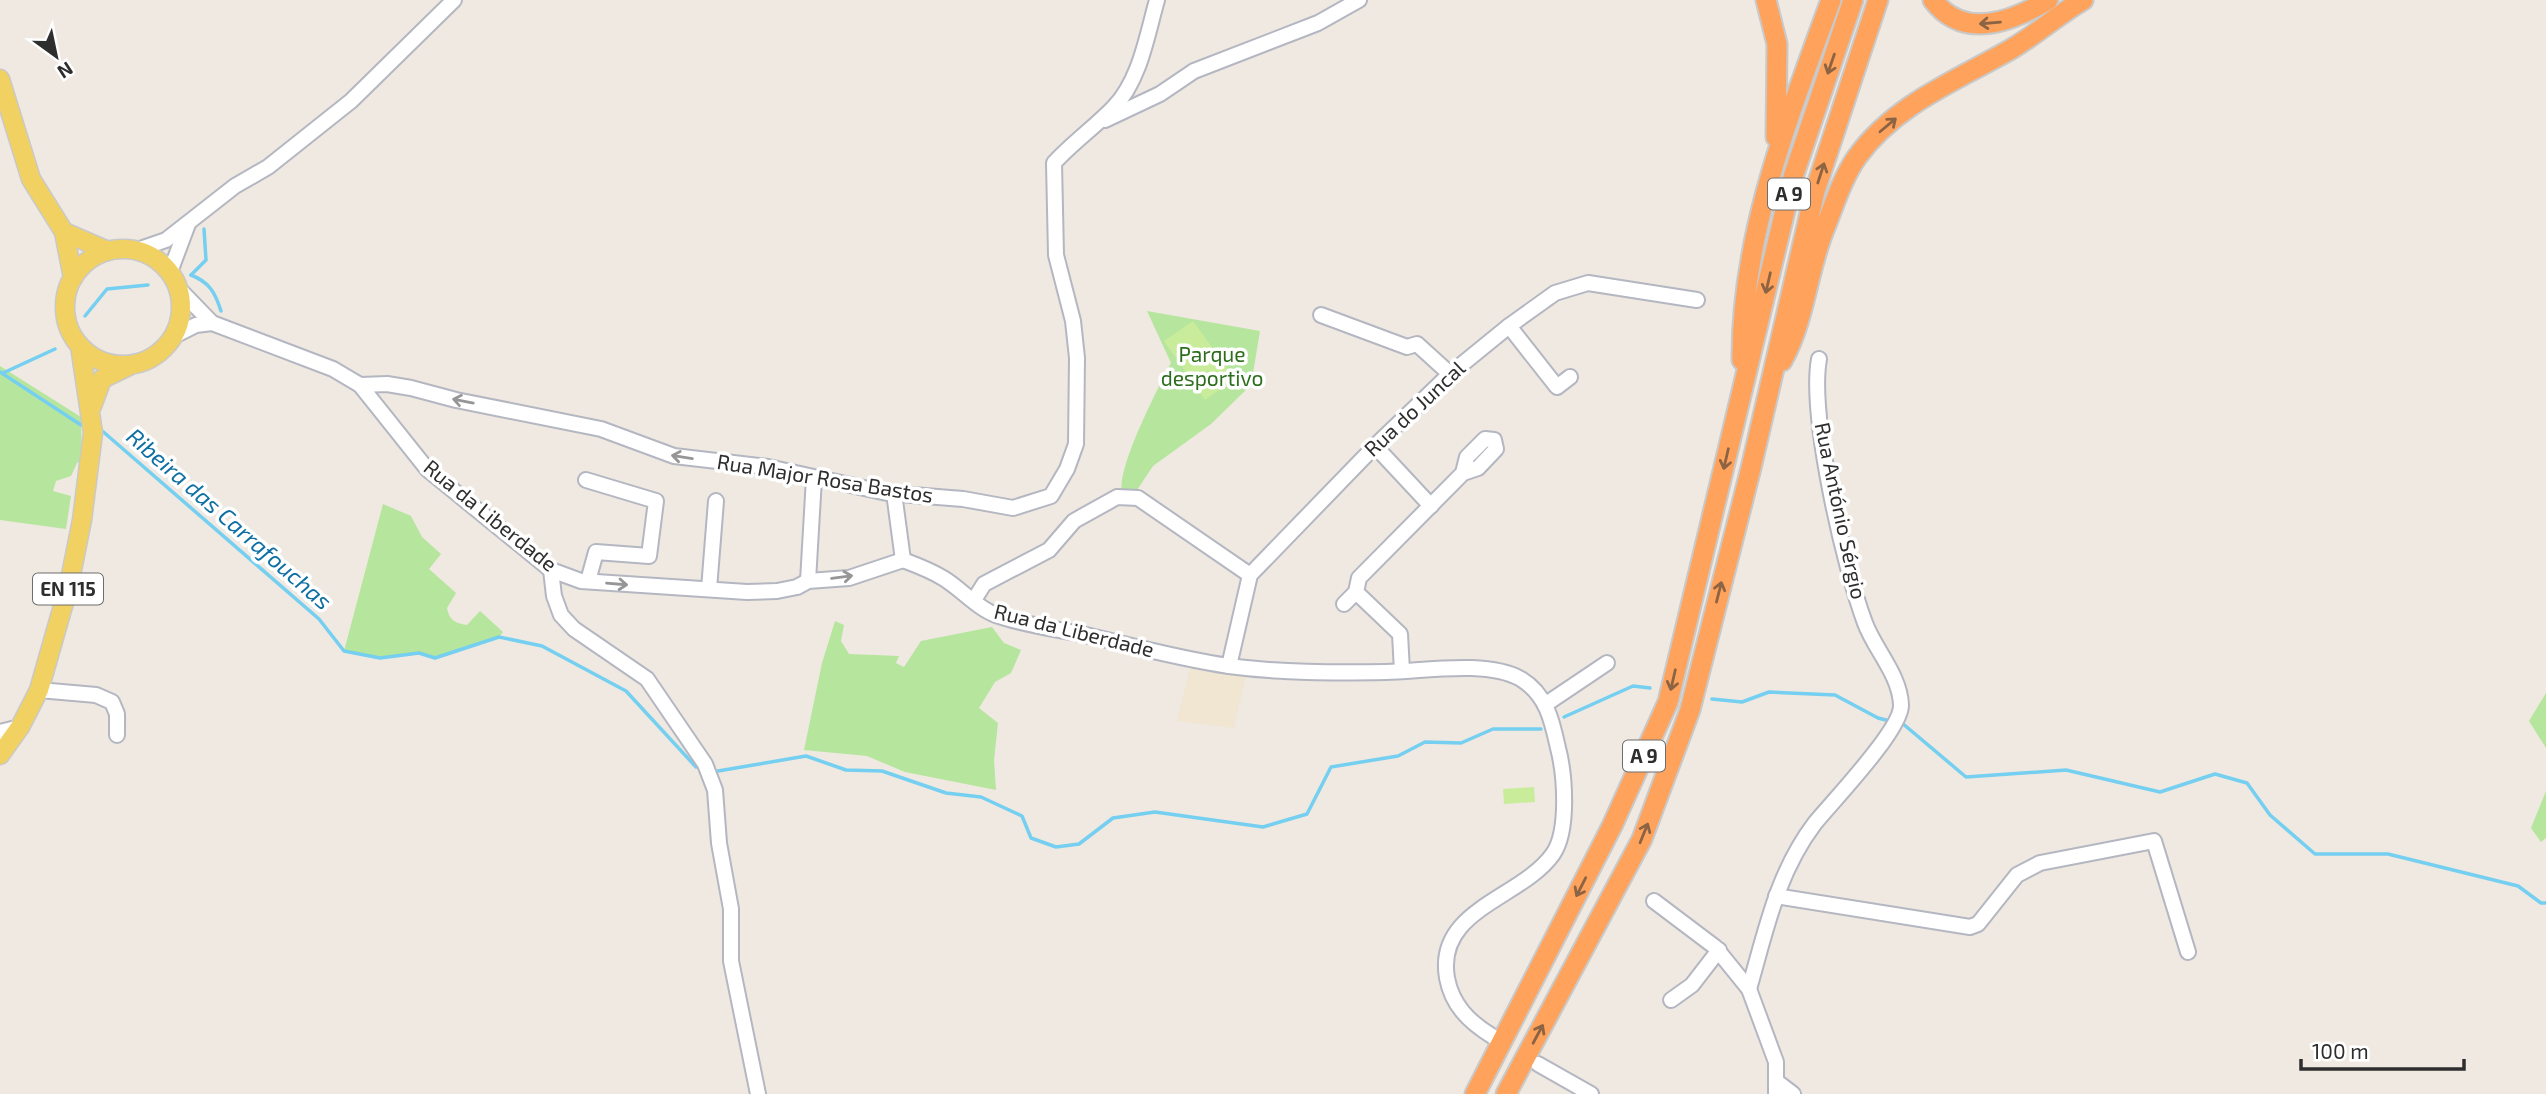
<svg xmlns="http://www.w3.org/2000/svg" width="2546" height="1094" font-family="'Exo 2',sans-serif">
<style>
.education{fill:#f0e6d1}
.green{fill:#b6e59e}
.pitch{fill:#c9ec9a}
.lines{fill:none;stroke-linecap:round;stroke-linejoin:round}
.stream{stroke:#75cff0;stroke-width:3.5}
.minor-casing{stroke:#b4b7c1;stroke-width:18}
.major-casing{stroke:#c9c9c9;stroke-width:21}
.highway-casing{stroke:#c9c9c9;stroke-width:23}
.minor{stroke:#fff;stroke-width:14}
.major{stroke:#f2d163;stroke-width:18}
.highway{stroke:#ffa35c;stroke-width:19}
.oneway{stroke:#8c6343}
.oneway2{stroke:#969696}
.labels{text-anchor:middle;stroke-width:7;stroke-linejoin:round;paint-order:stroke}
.shield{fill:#fff;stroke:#6d6d6d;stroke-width:2}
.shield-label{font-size:19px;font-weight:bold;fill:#2e2e2e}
.park-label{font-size:21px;fill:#2c6e1b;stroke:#fff}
.street-label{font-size:21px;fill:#2e2e2e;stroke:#fff}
.water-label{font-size:23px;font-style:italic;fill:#0d6fa3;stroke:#fff}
</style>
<rect width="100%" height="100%" fill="#efe9e1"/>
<!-- education -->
<path class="education" d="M1191,666L1246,675L1234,728L1177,721Z"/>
<!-- green -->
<g class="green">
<path d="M1147,311L1260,331L1251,385L1211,424L1153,466L1137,490L1122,492C1117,467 1158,388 1171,363Z"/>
<path d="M0,366L81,417L82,461L77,463L71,476L56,481L53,491L71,496L66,529L0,520Z"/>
<path d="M383,504L411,516L422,537L441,554L429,569L456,593L447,608C449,620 455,623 467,625L480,611L503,632L499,637L435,658L419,653L380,658L344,651Z"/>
<path d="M835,621L844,625L841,641L849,654L899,656L896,663L904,667L921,641L992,627L1004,643L1021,650L1011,673L995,682L979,708L998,723L994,760L996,790L905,772L867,756L804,750L822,663Z"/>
<path d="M2546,693V748L2529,721Z"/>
<path d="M2546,791V838L2541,842L2531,828Z"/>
</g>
<!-- pitch -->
<g class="pitch">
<path d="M1193,321L1235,379L1205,400L1164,341Z"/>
<path d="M1534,787L1535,802L1504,804L1503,789Z"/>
</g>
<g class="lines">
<!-- stream -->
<g class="stream">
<path d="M191,275L206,260L204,229"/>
<path d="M191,275C209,282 215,292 221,311"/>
<path d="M85,316L107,289L148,285"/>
<path d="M0,372L81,425"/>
<path d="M3,373L55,349"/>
<path d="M100,429L319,619L344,651L380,658L419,653L435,658L499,637L542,646L626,691L696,767"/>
<path d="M1712,699L1742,702L1769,692L1835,695L1878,718L1890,721"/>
<path d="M1564,717L1633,686L1650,688"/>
<path d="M1902,723L1966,777L2066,770L2160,792L2215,774L2247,783L2270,815L2315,854H2388L2518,886L2541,903H2546"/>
<path d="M718,771L806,756L846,770L882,771L946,793L981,797L1022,816L1031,838L1056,847L1079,844L1113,818L1155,812L1263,827L1307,814L1331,767L1398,756L1425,742L1461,743L1493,729H1541"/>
</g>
<!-- minor casing -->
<g class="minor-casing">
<g id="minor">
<path d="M1105,120L1160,94L1194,71L1318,23L1359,0"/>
<path d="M137,250L166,240L235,186L268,167L351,101L454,0"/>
<path d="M170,272L188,224"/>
<path d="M179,289L212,323L333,369L360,385L427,469L551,570L581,581L747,592L777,591L797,587L808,581L849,578L903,560"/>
<path d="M1321,315L1407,347L1417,344L1450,374"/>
<path d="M1509,326L1557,387L1570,377"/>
<path d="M172,337L196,325L212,323"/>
<path d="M360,385L387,384L411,388L456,400L601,429L674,456L768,467L887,493L963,499L1013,508L1051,496L1067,469L1076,444L1077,358L1073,321L1056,255L1054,163C1072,143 1095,127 1114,107C1140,80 1147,35 1157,0"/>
<path d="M1375,446L1431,506"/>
<path d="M586,480L656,501L649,556L596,552L588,581"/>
<path d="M894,493L903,560"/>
<path d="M903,560C916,565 930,570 943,578C960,588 977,608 996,615C1024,625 1056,629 1086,635C1133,646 1181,659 1229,666C1281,673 1334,673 1386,672C1425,671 1487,660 1521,679C1547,695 1552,721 1558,748C1565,775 1569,831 1553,854C1521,899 1435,909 1447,978C1452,1005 1469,1022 1492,1036"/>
<path d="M551,570L554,596L561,615L574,629L647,679L705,764L715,790L719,843L731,909V961L758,1094"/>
<path d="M808,581L814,478"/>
<path d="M709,589L716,501"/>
<path d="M1356,592L1400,634L1402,671"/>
<path d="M974,600L984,584L1049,550L1074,521L1117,497L1138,498L1250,575"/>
<path d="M1344,604L1356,592L1359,578L1463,473L1478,468L1496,449L1494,440L1485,439L1467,457L1463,473"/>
<path d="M1229,666L1250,575L1375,446L1450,374L1509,326L1555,293L1588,283L1697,300"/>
<path d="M39,690L96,695L112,702L117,714V735"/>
<path d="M1546,704L1607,663"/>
<path d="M0,732L20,727"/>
<path d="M1776,896L1970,927L1978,924L2017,875L2040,863L2154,841L2188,952"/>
<path d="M1654,901L1715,947L1749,989L1776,1062V1094"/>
<path d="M1749,989C1766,930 1777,873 1815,823C1833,801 1902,729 1901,705C1900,675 1875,650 1865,623C1844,567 1809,415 1819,359"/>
<path d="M1671,1000L1692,985L1719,950"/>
<path d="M1538,1064L1591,1094"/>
<path d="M1776,1081L1793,1094"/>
</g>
</g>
<!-- major casing -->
<g class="major-casing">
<g id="major">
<path d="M0,79L31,179L64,232L73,278"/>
<path d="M64,232L108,251"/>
<circle cx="123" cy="307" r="58"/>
<path d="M92,406L102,379L129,366"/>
<path d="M0,755L20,727L39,690L69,585L82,520L93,433L80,346"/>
</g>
</g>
<!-- highway casing -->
<g class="highway-casing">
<g id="highway">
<path d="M1766,0L1777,44L1776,137"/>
<path d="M1933,0C1964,41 2013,21 2048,0"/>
<path d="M1742,360C1741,235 1789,116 1831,0"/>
<path d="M1782,361C1806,318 1807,269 1826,225C1835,202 1843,177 1857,157C1896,103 1958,80 2013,48C2038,33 2059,14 2083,0"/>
<path d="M1475,1094L1612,826L1668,702L1793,177L1853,0"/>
<path d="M1506,1094L1642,839L1690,710L1751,468L1815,191L1878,0"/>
</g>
</g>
<!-- minor -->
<use href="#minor" class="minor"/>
<!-- major -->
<use href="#major" class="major"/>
<!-- highway -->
<use href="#highway" class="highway"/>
</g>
<!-- one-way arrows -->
<defs><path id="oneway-shaft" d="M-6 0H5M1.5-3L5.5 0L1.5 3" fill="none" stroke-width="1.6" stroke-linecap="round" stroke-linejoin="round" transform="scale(1.75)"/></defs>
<g class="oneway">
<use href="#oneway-shaft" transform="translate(1990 23) rotate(175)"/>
<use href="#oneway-shaft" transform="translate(1831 64) rotate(109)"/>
<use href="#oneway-shaft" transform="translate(1888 125) rotate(-40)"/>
<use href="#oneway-shaft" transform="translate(1821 173) rotate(-72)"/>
<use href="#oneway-shaft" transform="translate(1768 283) rotate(103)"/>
<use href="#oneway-shaft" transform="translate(1726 459) rotate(103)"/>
<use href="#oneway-shaft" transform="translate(1719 592) rotate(-76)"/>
<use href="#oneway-shaft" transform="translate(1673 680) rotate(103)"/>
<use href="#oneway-shaft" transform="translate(1644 833) rotate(-68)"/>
<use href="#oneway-shaft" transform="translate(1581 887) rotate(117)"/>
<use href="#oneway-shaft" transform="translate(1538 1034) rotate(-62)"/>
</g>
<g class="oneway2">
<use href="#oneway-shaft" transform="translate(463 401) rotate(-169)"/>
<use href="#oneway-shaft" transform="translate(682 457) rotate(-171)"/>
<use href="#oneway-shaft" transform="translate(842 577) rotate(-8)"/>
<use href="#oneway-shaft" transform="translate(617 584) rotate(5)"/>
</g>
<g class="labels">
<!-- shield labels -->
<g class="shield">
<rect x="1768" y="178.5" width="42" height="31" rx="5"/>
<rect x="33" y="573.5" width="70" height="31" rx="5"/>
<rect x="1623" y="740.5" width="42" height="31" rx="5"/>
</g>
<g class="shield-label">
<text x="1789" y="201">A 9</text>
<text x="68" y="596">EN 115</text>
<text x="1644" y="763">A 9</text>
</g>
<!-- park labels -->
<g class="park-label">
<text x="1212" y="362">Parque<tspan x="1212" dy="24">desportivo</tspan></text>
</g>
<!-- street labels -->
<g class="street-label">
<text transform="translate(1415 409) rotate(-43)" y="7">Rua do Juncal</text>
<text transform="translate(825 479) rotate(9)" y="7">Rua Major Rosa Bastos</text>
<text transform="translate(1840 511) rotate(78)" y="7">Rua António Sérgio</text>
<text transform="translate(490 516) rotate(39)" y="7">Rua da Liberdade</text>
<text transform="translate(1074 631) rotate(14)" y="7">Rua da Liberdade</text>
</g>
<!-- water labels -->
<g class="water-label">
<text transform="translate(229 519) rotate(41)" y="8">Ribeira das Carrafouchas</text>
</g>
</g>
<!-- north arrow -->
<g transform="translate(56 56) rotate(147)" stroke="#ffffff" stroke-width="5" paint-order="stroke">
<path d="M0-5L12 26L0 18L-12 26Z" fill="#2e2e2e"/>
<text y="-10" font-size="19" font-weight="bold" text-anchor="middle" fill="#2e2e2e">N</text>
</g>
<!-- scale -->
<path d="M2301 1059v10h163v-10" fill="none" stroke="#2e2e2e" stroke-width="3.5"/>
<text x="2312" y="1059" font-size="21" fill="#2e2e2e" stroke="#ffffff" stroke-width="5" paint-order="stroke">100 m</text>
</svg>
